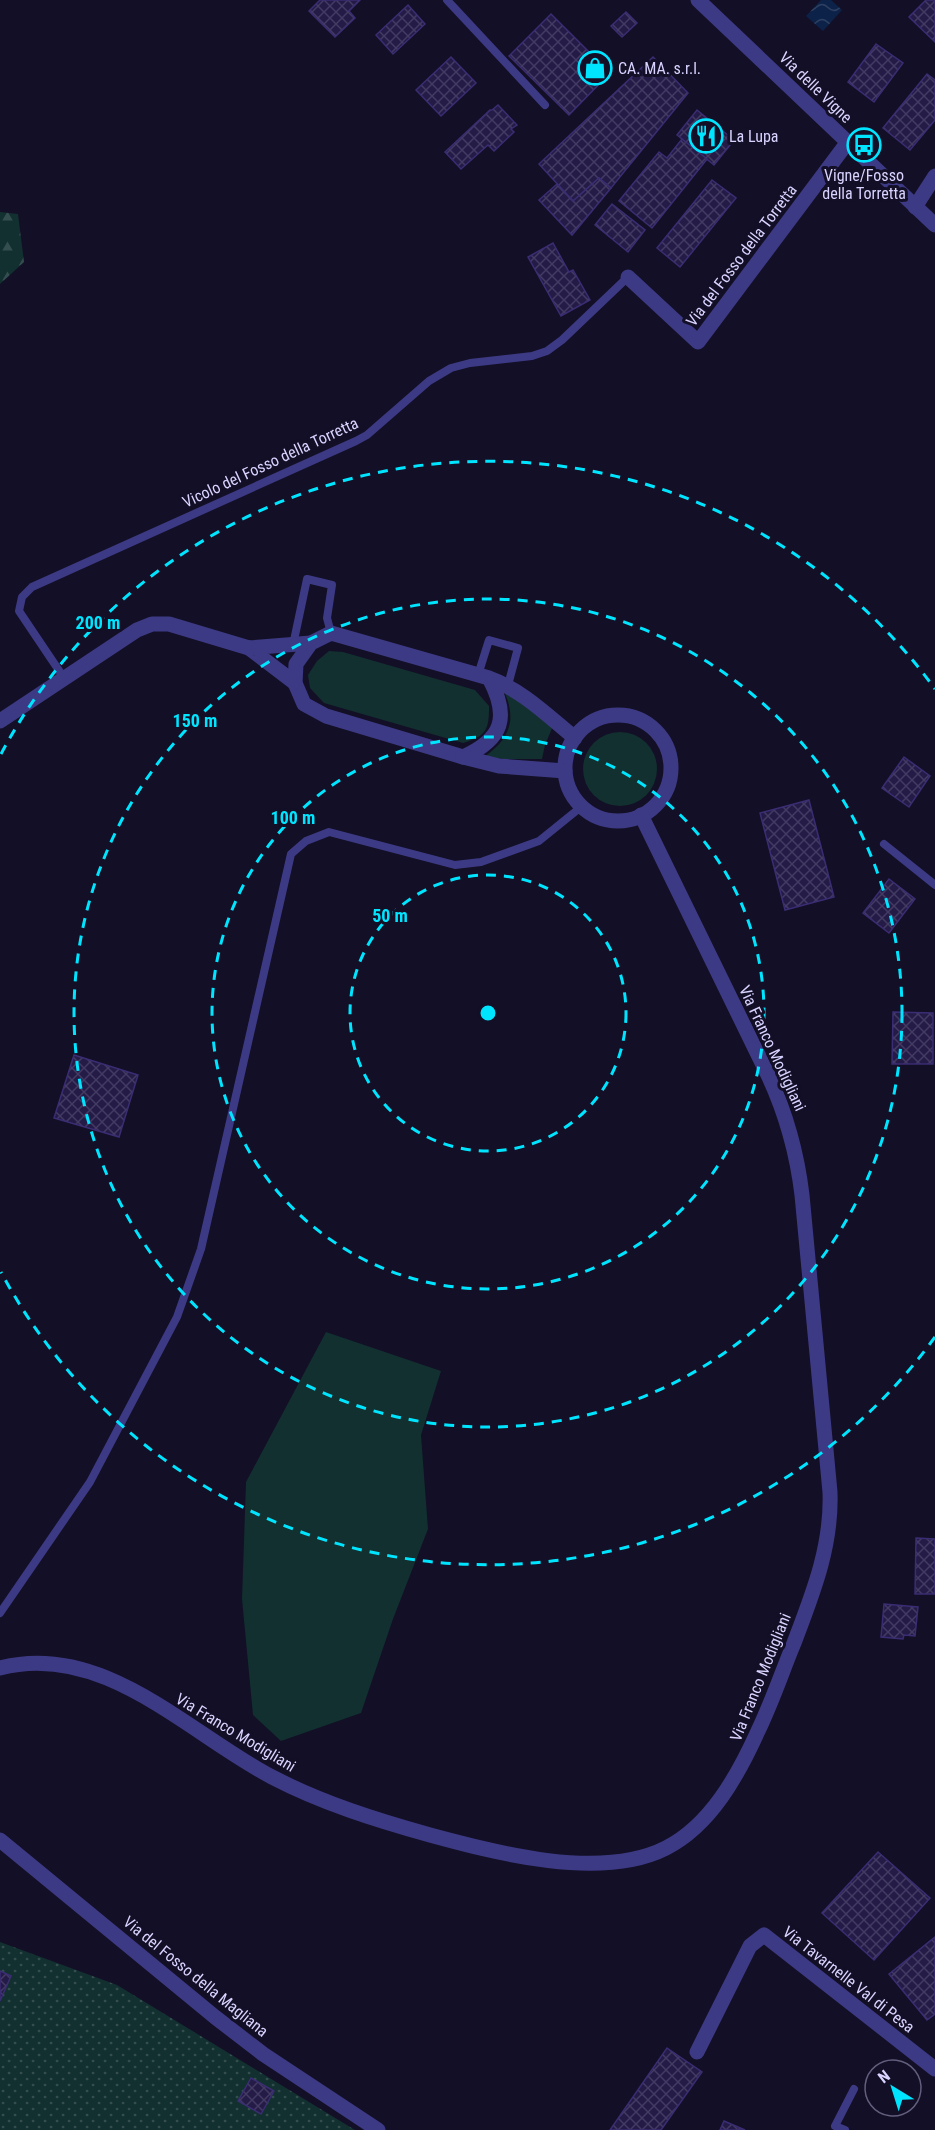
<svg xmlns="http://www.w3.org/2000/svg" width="935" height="2130" font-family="'Roboto Condensed',sans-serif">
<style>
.grass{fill:#12302f}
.forest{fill:url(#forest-firs)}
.park{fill:url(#park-dots)}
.water{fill:url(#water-waves)}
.building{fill:url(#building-cross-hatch);stroke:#3b2d73;stroke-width:1.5}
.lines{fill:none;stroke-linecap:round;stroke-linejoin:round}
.service{stroke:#3d3a85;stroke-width:8}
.minor{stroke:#3d3a85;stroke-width:15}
.tertiary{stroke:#3d3a85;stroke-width:15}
.ring{fill:none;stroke:#00e5ff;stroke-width:3;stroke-dasharray:10 8}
.labels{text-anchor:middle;stroke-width:6;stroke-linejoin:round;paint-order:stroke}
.poi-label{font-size:16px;fill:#d9d4ff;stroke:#130f26;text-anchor:start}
.street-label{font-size:16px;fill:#d9d4ff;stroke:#130f26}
.centre{fill:#00e5ff;stroke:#130f26;stroke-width:3}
.ring-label{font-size:18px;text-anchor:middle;font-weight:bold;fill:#00e5ff;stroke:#130f26;stroke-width:6;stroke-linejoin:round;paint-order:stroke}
</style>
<defs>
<pattern id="forest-firs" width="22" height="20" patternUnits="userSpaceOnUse" patternTransform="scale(1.5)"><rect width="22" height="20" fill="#12302f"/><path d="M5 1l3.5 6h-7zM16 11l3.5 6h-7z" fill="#344d4e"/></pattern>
<pattern id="park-dots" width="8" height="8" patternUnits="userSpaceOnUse" patternTransform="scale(1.5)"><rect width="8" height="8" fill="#12302f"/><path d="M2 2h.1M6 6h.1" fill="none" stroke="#344d4e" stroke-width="1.8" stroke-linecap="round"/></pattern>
<pattern id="water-waves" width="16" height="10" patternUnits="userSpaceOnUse" patternTransform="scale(1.5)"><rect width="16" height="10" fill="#0c2248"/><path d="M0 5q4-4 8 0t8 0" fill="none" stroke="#2f4163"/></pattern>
<pattern id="building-cross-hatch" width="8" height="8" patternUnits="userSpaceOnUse" patternTransform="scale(1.5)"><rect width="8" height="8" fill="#241b47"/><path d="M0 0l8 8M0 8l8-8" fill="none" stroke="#433b63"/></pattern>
</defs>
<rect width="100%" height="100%" fill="#130f26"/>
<!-- grass -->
<g class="grass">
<path d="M329,651L343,652L475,690L489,706C489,729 487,736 463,743L324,703L310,688L308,675L317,661Z"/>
<path d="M504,691L553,726L545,745L542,759H504L484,757C510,739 517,720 504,691Z"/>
<circle cx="620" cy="769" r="37"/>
<path d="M326,1332L441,1371L421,1435L428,1529L393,1619L361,1713L281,1741L253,1715L242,1599L246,1482Z"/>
</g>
<!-- forest -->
<path class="forest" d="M0,212L18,214L24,262L0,284Z"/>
<!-- park -->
<path class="park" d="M0,1942L117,1985L355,2130H0Z"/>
<!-- water -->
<path class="water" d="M821,0H831L842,10L823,31L806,16Z"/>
<!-- building -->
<g class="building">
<path d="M320,0H360L349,11L355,18L335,37L309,11Z"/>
<path d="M926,0H935V42L909,17Z"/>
<path d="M408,5L425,24L393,54L376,35Z"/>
<path d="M626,12L637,23L622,37L611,26Z"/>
<path d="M551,14L610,73L569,115L509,56Z"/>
<path d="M876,44L903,63L874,102L848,82Z"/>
<path d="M451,57L476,83L441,116L416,90Z"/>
<path d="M653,57L688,93L611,188L599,178L573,201L539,164Z"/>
<path d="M927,74L935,80V120L910,150L883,128Z"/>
<path d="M498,105L517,125L511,129L514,132L494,151L488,145L461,169L445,152L490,110H492Z"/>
<path d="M697,110L734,140L714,165L677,135Z"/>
<path d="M682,139L707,159L652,228L619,201L659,152L667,158Z"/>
<path d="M599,178L611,188L572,235L539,200L557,184L573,201Z"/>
<path d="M712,180L736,198L680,267L657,248Z"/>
<path d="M612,204L645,230L628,252L595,225Z"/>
<path d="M553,243L569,272L573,270L590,300L561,316L528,257Z"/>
<path d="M904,757L930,776L909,807L882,788Z"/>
<path d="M809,800L834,897L785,910L760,813Z"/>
<path d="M889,879L915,899L889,933L863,913Z"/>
<path d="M893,1012L933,1013V1064H892Z"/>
<path d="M74,1055L138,1075L119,1137L54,1118Z"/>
<path d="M916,1538L935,1539V1594H915Z"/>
<path d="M884,1604L918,1607L915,1636L904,1635L903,1639L881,1637Z"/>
<path d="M878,1852L930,1898L874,1960L822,1913Z"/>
<path d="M935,1937V2014L927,2020L889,1974Z"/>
<path d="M0,1971L11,1976L0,2001Z"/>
<path d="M667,2048L702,2072L661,2130H610Z"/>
<path d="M251,2078L274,2091L261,2114L238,2101Z"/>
<path d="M724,2121L745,2130H720Z"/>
</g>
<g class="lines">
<!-- service -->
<g class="service">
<path d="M447,0L545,105"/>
<path d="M293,645L307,579L332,585L327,618L331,633"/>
<path d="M478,675L489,640L518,648L508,685"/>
<path d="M64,678L19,611L22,597L32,587L356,441L367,435L429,381L451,368L470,363L532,356L547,351L562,340L628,277"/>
<path d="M884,844L935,885"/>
<path d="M0,1613L90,1482L177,1317L201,1249L291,854L306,841L329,832L455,865L481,862L539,841L581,807"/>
<path d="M845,2130L835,2126L854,2089"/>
</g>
<!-- minor -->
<g class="minor">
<path d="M698,0L935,225"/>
<path d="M915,207L935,176"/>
<path d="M628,277L698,342L847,143"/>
<path d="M489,678C510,717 503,739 463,757L326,716L304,704L295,683L296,664L311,643L331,633L489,678C522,690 548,716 575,738"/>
<path d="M295,683L249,648L311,643"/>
<circle cx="618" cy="768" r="53"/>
<path d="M0,721L137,630L152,624H169L249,648"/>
<path d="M463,757L499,766L565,771"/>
<path d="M0,1668C103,1641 188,1733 272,1777C322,1803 376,1820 430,1835C496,1853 601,1881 666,1848C711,1825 738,1775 758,1731C772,1702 782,1672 794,1643C813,1593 832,1546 830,1492L802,1195C797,1153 787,1116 769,1077L641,815"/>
<path d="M697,2052L750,1946L764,1935L935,2069"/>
</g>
<!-- tertiary -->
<path class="tertiary" d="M0,1840L215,2017L263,2054L378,2130"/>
</g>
<!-- distance rings -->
<g class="ring">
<circle cx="488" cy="1013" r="138"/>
<circle cx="488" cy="1013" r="276"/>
<circle cx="488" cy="1013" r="414"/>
<path d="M935 1337A552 552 0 0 1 1 1272M1 754A552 552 0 0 1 935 689"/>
</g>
<!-- icons -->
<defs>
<g id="shop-ring" transform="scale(1.725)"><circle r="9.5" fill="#130f26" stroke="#00e5ff" stroke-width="1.5"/><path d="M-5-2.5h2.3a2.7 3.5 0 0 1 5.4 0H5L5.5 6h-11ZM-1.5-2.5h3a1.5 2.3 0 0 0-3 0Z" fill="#00e5ff"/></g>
<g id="restaurant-ring" transform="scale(1.725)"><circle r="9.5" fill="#130f26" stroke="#00e5ff" stroke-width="1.5"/><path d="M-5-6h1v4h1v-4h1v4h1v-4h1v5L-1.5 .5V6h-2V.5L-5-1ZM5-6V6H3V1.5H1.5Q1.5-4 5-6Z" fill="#00e5ff"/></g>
<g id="bus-ring" transform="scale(1.725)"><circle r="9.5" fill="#130f26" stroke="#00e5ff" stroke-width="1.5"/><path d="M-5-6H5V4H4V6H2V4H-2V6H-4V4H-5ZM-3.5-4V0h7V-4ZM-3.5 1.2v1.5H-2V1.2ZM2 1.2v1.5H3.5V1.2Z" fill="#00e5ff"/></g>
</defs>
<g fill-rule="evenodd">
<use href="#shop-ring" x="595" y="68"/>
<use href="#restaurant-ring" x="706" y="136"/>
<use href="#bus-ring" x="864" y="145"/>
</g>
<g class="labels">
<!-- poi labels -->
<g class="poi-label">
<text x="618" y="74">CA. MA. s.r.l.</text>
<text x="729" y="142">La Lupa</text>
<text x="864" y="181" text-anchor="middle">Vigne/Fosso<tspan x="864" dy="18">della Torretta</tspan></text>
</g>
<!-- street labels -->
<g class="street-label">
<text transform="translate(816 87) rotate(44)" y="6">Via delle Vigne</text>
<text transform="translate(741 255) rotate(-53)" y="6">Via del Fosso della Torretta</text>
<text transform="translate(270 462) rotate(-25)" y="6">Vicolo del Fosso della Torretta</text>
<text transform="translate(773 1048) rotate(65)" y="6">Via Franco Modigliani</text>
<text transform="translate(760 1677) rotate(-68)" y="6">Via Franco Modigliani</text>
<text transform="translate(236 1732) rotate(31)" y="6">Via Franco Modigliani</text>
<text transform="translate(196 1976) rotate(39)" y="6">Via del Fosso della Magliana</text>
<text transform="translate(849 1979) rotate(38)" y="6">Via Tavarnelle Val di Pesa</text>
</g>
</g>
<circle cx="488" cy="1013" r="9" class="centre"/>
<g class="ring-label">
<text x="98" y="629">200 m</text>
<text x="195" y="727">150 m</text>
<text x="293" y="824">100 m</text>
<text x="390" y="922">50 m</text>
</g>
<!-- north arrow -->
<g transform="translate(893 2088) rotate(322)"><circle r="28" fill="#130f26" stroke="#625e7d" stroke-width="1.5"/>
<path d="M0-4.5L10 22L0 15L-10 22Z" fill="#00e5ff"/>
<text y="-9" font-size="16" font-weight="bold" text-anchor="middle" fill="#d9d4ff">N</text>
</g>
</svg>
